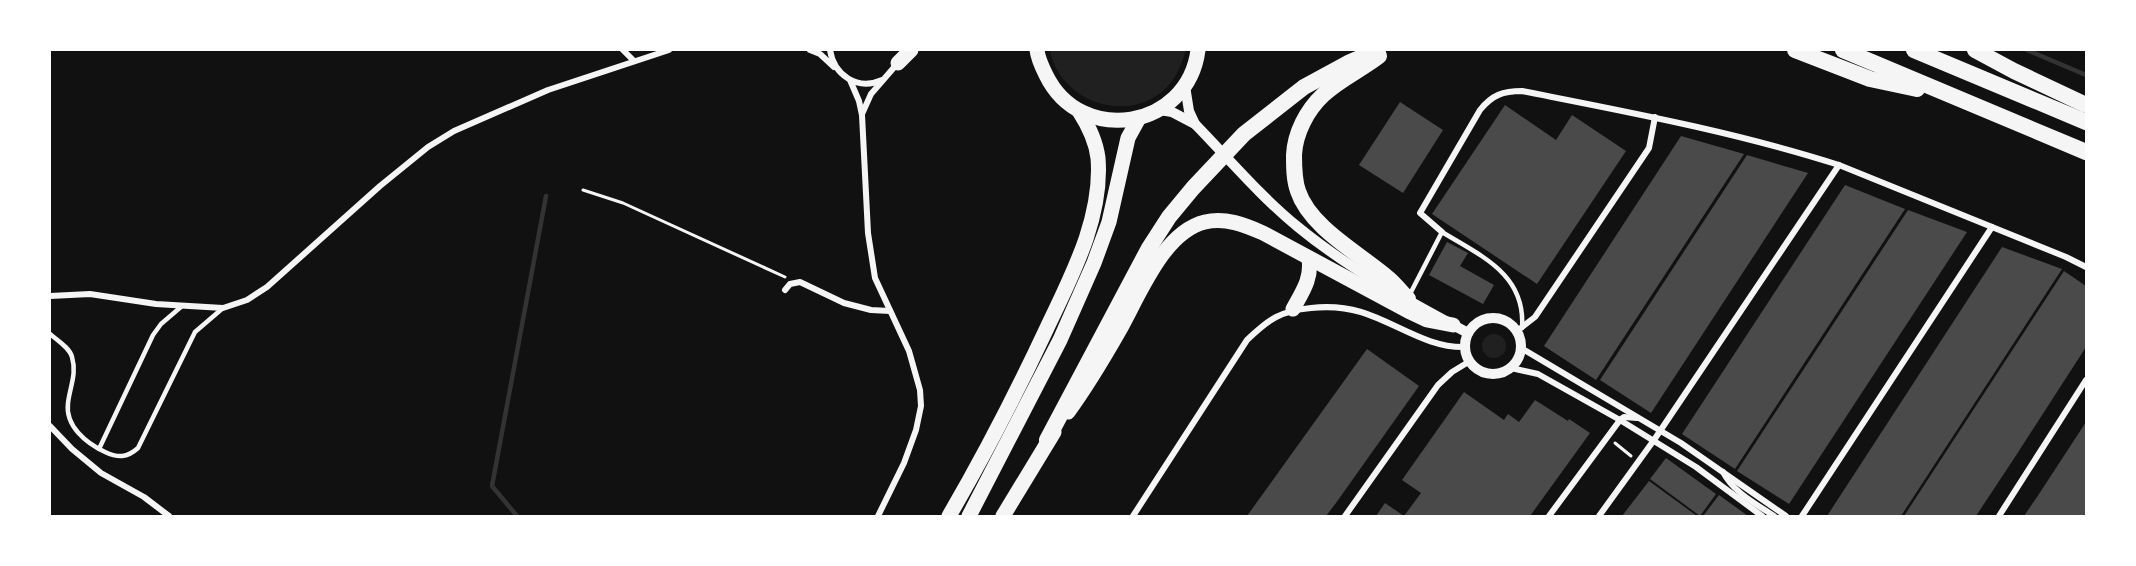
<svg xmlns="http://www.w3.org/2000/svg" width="2136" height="566" font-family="Rubik,sans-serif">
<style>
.green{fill:#202020}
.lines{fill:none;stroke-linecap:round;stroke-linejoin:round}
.stream{stroke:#333;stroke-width:4.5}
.building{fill:#4a4a4a}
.path{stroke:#f5f5f5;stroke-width:3}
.service{stroke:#f5f5f5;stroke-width:4.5}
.minor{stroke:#f5f5f5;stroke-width:6}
.tertiary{stroke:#f5f5f5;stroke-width:10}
.trunk{stroke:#f5f5f5;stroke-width:15}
.motorway{stroke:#f5f5f5;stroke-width:16}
</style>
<rect width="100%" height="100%" fill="#111"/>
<!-- green -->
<g class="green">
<path d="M1050,50H1186C1182,63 1177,76 1167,87C1129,126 1059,102 1050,50Z"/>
<circle cx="1494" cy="346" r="12"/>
</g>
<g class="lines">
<!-- stream -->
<g class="stream">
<path d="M2027,50L2086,75"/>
<path d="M517,516L492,486L546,196"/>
</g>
</g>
<!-- building -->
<g class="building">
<path d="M1400,102L1443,130L1403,193L1359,165Z"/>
<path d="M1505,105L1556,140L1572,115L1626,151L1537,284L1432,214Z"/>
<path d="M1681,136L1744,154L1596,380L1544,346Z"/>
<path d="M1747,155L1808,173L1651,413L1600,380Z"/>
<path d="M1845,185L1905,209L1735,469L1682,434Z"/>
<path d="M1908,210L1967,232L1789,504L1737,471Z"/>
<path d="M1447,242L1468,253L1460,266L1494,285L1483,304L1429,275Z"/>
<path d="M2002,247L2062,269L1901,516H1827Z"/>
<path d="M2064,271L2086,286V347L2015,457L1976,516H1904Z"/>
<path d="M1367,349L1419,386L1336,503L1326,516H1247Z"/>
<path d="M1464,392L1504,420L1508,414L1519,422L1535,400L1568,421L1569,419L1590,433L1530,516H1376L1385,503L1404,516L1421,493L1402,480Z"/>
<path d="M2086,422V516H2024L2039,494Z"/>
<path d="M1666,458L1716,494L1700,516L1650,479Z"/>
<path d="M1649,481L1697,516H1622Z"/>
<path d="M1719,495L1748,516H1703Z"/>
</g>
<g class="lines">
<!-- path -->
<g class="path">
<path d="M583,190L623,203L785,277"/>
<path d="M1615,443L1631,456"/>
</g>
<!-- service -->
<g class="service">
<path d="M1410,294L1442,232C1481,256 1526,274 1522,328"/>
<path d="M50,334C57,340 70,348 72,357C77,374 70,386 68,403C65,426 86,443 105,452C118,458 127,458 138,448L195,332L223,308"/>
<path d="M99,449L153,335L161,324L182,306"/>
</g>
<!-- minor -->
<g class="minor">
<path d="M623,50L634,61"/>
<path d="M810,50L820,54L834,67"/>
<path d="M830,50C834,75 857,91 882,80"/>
<path d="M850,80L859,101L862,115L868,233L875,278L909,351L920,390L921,406L916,430L904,463L878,516"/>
<path d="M862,114L871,94L897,64"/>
<path d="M1442,232L1420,213L1480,110C1492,95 1503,91 1522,91C1628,112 1736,132 1839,165L2066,257L2086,267"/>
<path d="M785,290L790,284L800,282L844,303L871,310L890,311"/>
<path d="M50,296L90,294L156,304L223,308L247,300L267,287L380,186L428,147L454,131L548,90L669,50"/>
<path d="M1517,331L1535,317L1649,148L1655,117"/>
<path d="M1521,348L1681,443L1786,516"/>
<path d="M1511,368L1538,374L1620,420L1696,467L1762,516"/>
<path d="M50,426L72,449L101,473L144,497L169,516"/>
<path d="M1723,472C1733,492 1756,504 1774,516"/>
<path d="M1133,516L1247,340C1269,319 1280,311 1311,308C1329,306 1344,307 1361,312C1397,323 1427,348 1465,347"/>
<path d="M1345,516L1438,385L1452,372L1470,361"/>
<path d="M1549,516L1620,420L1624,417L1637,418"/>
<path d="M1599,516L1654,440L1839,165"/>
<path d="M1802,516L1992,227"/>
<path d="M1999,516L2086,380"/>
</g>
<!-- tertiary -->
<g class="tertiary">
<path d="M1185,86L1189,111L1195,124C1229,159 1261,197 1298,227C1349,269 1410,302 1468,333"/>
<path d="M1160,110L1172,112L1195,124"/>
<circle cx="1493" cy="346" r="28"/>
</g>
<!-- trunk -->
<g class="trunk">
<path d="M1037,50C1038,59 1042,67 1046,75C1081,147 1188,129 1198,50"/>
<path d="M898,63L911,50"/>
<path d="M1293,309C1302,292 1312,279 1309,259"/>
<path d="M1068,412C1087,386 1103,359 1119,331C1139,296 1163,232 1205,222C1225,217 1245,225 1263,233L1408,311L1427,320L1453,325"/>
<path d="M949,516C984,456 1016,394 1046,330C1071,277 1103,218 1098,158C1096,141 1088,125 1079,111"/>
<path d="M969,516L1060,340L1094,263L1109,222L1128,138L1139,118"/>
<path d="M1003,516L1054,432"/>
</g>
<!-- motorway -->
<g class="motorway">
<path d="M1795,50L1870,79L1917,89"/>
<path d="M1843,50L2086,152"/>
<path d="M1914,50L2086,122"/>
<path d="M1975,50L2014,71L2086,105"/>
<path d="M1379,56C1361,70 1340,79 1323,95C1307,110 1295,133 1294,155C1294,167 1294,180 1298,191C1310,228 1362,255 1389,279C1396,285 1402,293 1408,299"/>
<path d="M1047,440L1149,248L1169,217L1193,188L1244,134L1304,87L1350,62L1378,50"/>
</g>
</g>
<!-- border -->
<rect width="2136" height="566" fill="none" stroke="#ffffff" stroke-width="102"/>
</svg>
